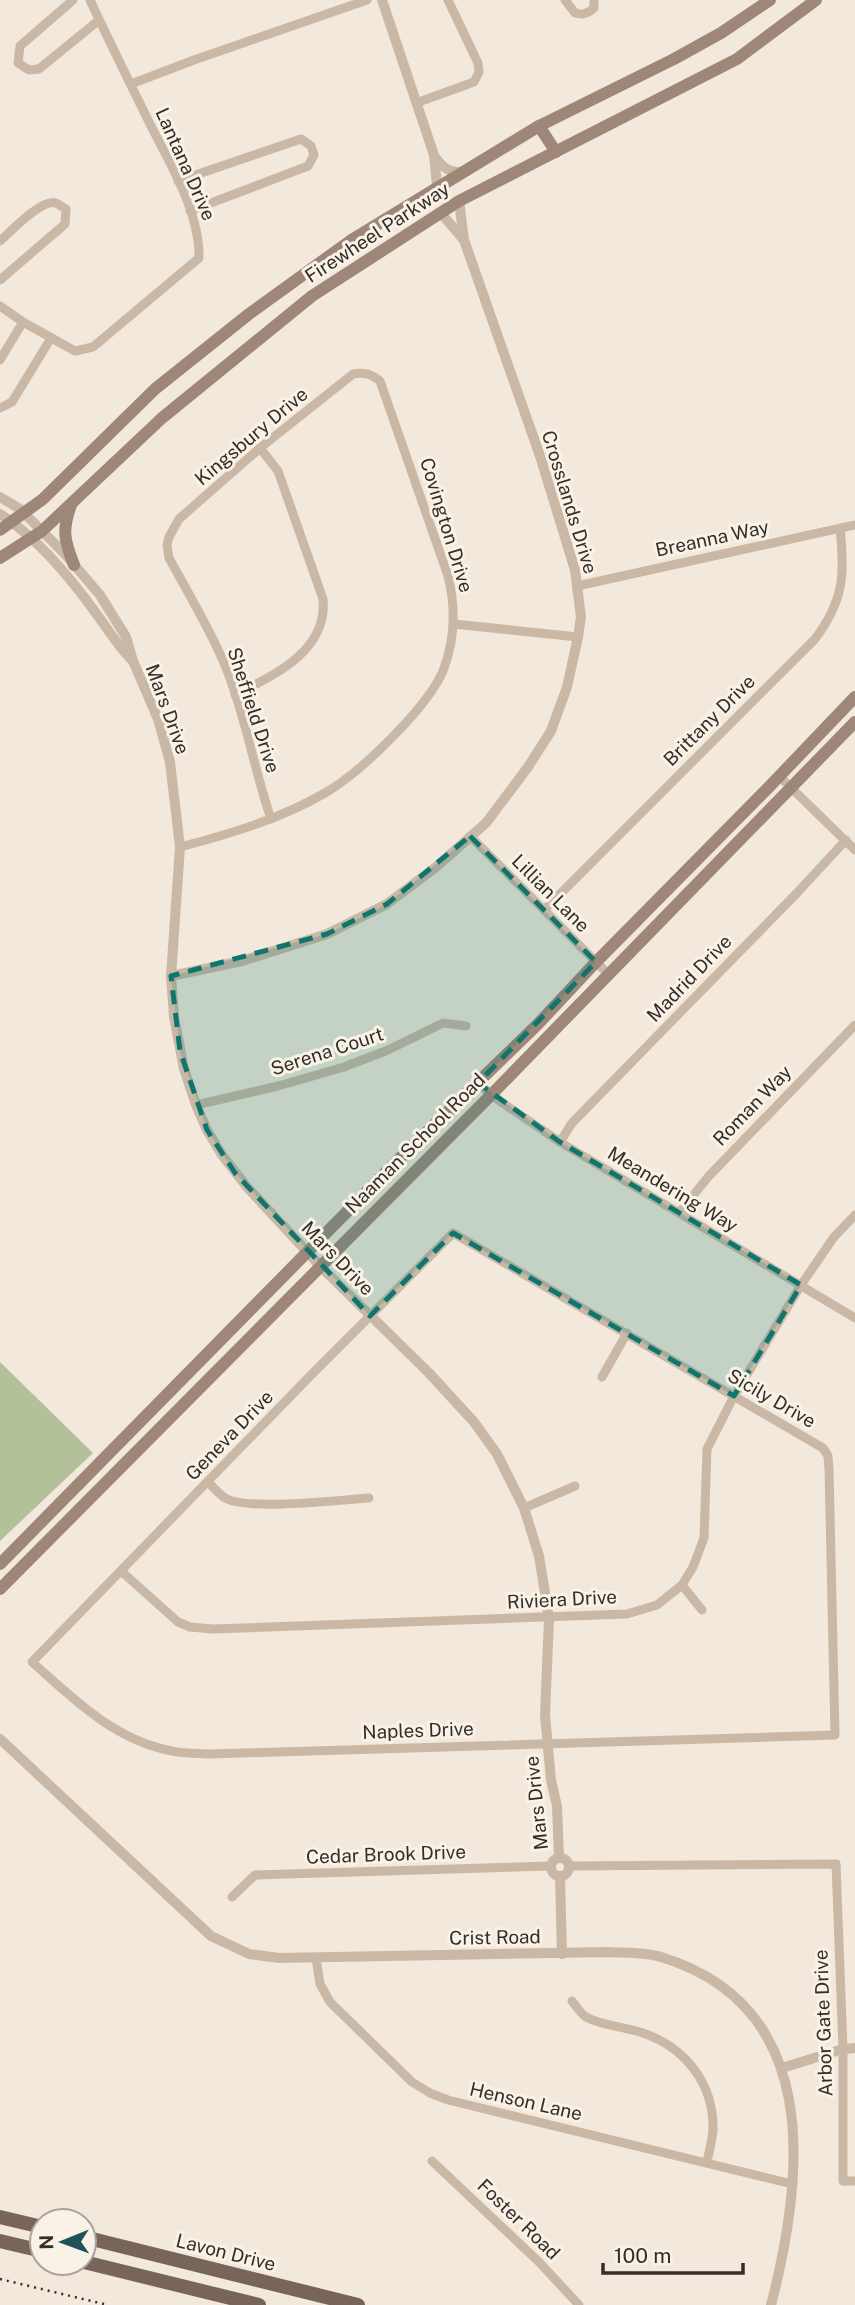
<svg xmlns="http://www.w3.org/2000/svg" width="855" height="2305" font-family="'Public Sans',sans-serif">
<style>
.green{fill:#b3c19b}
.lines{fill:none;stroke-linecap:round;stroke-linejoin:round}
.minor{stroke:#cab8a7;stroke-width:9}
.tertiary{stroke:#cab8a7;stroke-width:10}
.secondary{stroke:#9e8778;stroke-width:12}
.primary{stroke:#786459;stroke-width:14}
.rail{stroke:#362d28;stroke-width:2.5;stroke-dasharray:2 5;stroke-linecap:butt}
.marked{fill:#0f766e;fill-opacity:0.2;stroke:#0f766e;stroke-width:5;stroke-dasharray:14 9;stroke-linejoin:round}
.labels{text-anchor:middle;stroke-width:6;stroke-linejoin:round;paint-order:stroke}
.street-label{font-size:19px;fill:#362d28;stroke:#f9f2e7}
</style>
<rect width="100%" height="100%" fill="#f2e8db"/>
<!-- green -->
<path class="green" d="M0,1362L93,1453L0,1541Z"/>
<g class="lines">
<!-- minor -->
<g class="minor">
<path d="M73,0L20,46L18,63L29,70L39,69L99,20"/>
<path d="M565,0L575,13C583,15 587,14 594,8V0"/>
<path d="M131,84L194,60L367,0"/>
<path d="M416,103L474,82L479,72L478,63L448,0"/>
<path d="M178,181L301,139L311,146L314,155L308,166L190,211"/>
<path d="M0,241C10,232 42,198 56,203C57,203 65,209 66,209L65,224L0,280"/>
<path d="M0,306L23,322L75,351L93,347L199,258C200,212 169,162 149,122C129,81 109,41 90,0"/>
<path d="M0,360L23,322"/>
<path d="M0,408L12,402L51,338"/>
<path d="M577,586L855,525"/>
<path d="M454,624L578,637"/>
<path d="M235,695C274,675 328,651 323,599L278,471L260,448"/>
<path d="M779,776L855,850"/>
<path d="M470,836L608,974"/>
<path d="M180,847C230,834 280,819 325,793C360,773 427,708 443,671C455,640 456,608 448,576L380,381C371,374 365,372 353,374L260,448L179,519L169,537L167,545L169,558C186,589 205,621 220,654C243,704 253,766 271,819"/>
<path d="M544,910L815,639C844,600 845,575 840,528"/>
<path d="M478,1083L491,1095L560,1142L855,1318"/>
<path d="M196,1105L278,1086L344,1067L388,1050L443,1023L466,1026"/>
<path d="M560,1142L572,1123L796,894L846,840"/>
<path d="M679,1213L708,1177L855,1025"/>
<path d="M453,1233L823,1448L828,1456L829,1469L835,1735L210,1754C198,1753 184,1754 172,1751C114,1740 75,1700 32,1662L314,1372Z"/>
<path d="M602,1377L627,1333"/>
<path d="M208,1482C213,1487 219,1494 225,1498C247,1511 339,1500 369,1498"/>
<path d="M524,1508L575,1486"/>
<path d="M121,1571L178,1622L190,1627L213,1629L627,1614L657,1605L682,1585L693,1567L704,1538L707,1449L734,1396L801,1285L834,1237L855,1215"/>
<path d="M682,1585L702,1610"/>
<path d="M569,1866L836,1864L843,2049V2181H855"/>
<path d="M232,1897L255,1875L550,1866"/>
<path d="M316,1958L320,1984L330,2002L412,2082L430,2093L448,2100L792,2184"/>
<path d="M572,2001C576,2006 581,2014 586,2017C603,2026 625,2027 643,2033C686,2048 714,2084 713,2130C712,2141 709,2152 707,2162"/>
<path d="M432,2161L539,2262L579,2305"/>
</g>
<!-- tertiary -->
<g class="tertiary">
<path d="M382,0L434,155L437,186"/>
<path d="M434,156C442,166 447,172 460,172"/>
<path d="M440,212L464,240"/>
<path d="M0,497L20,509L65,554L100,595L126,637L133,661L158,719L170,762L180,847L171,976L174,1017L184,1069L196,1105L207,1130L222,1155L247,1187L324,1270L429,1373L474,1422L497,1454L524,1508L539,1556L549,1618L545,1715L551,1780L557,1806L559,1858"/>
<path d="M0,514C39,539 71,578 98,616C109,631 118,646 131,659"/>
<path d="M171,976L242,961L327,934L387,904L436,867L486,823L528,767L551,731L567,687L578,637L581,617L575,570L540,456L464,240L459,201"/>
<path d="M0,1739L211,1936L249,1954L279,1958L608,1952C625,1953 645,1952 661,1957C822,2006 805,2174 771,2305"/>
<circle cx="560" cy="1867" r="9"/>
<path d="M560,1876L562,1954"/>
<path d="M782,2068L843,2049L855,2048"/>
</g>
<!-- secondary -->
<g class="secondary">
<path d="M539,126L556,152"/>
<path d="M71,505C62,530 64,540 74,565"/>
<path d="M0,530L43,499L155,389L249,314L350,241L539,126L674,59L721,33L770,0"/>
<path d="M0,558L42,531L162,418L312,296L459,201L737,59L816,0"/>
<path d="M0,1564L397,1161L538,1024L596,962L768,788L855,697"/>
<path d="M0,1589L491,1095L855,722"/>
</g>
<!-- primary -->
<g class="primary">
<path d="M0,2217L42,2227"/>
<path d="M84,2237L358,2305"/>
<path d="M0,2241L42,2251"/>
<path d="M84,2262L259,2305"/>
</g>
<!-- rail -->
<path class="rail" d="M0,2279L108,2305"/>
</g>
<!-- marked area -->
<path class="marked" d="M470,836L596,962L478,1083L560,1142L801,1285L734,1396L453,1233L370,1316L235,1173L207,1130L180,1051L171,976L327,934L387,904Z"/>
<g class="labels">
<!-- street labels -->
<g class="street-label">
<text transform="translate(186 164) rotate(66)" y="7">Lantana Drive</text>
<text transform="translate(377 232) rotate(-33)" y="7">Firewheel Parkway</text>
<text transform="translate(251 436) rotate(-40)" y="7">Kingsbury Drive</text>
<text transform="translate(570 502) rotate(73)" y="7">Crosslands Drive</text>
<text transform="translate(447 525) rotate(73)" y="7">Covington Drive</text>
<text transform="translate(712 538) rotate(-12)" y="7">Breanna Way</text>
<text transform="translate(168 709) rotate(70)" y="7">Mars Drive</text>
<text transform="translate(254 710) rotate(72)" y="7">Sheffield Drive</text>
<text transform="translate(709 720) rotate(-45)" y="7">Brittany Drive</text>
<text transform="translate(551 893) rotate(45)" y="7">Lillian Lane</text>
<text transform="translate(689 978) rotate(-46)" y="7">Madrid Drive</text>
<text transform="translate(327 1051) rotate(-18)" y="7">Serena Court</text>
<text transform="translate(752 1105) rotate(-46)" y="7">Roman Way</text>
<text transform="translate(415 1143) rotate(-45)" y="7">Naaman School Road</text>
<text transform="translate(673 1189) rotate(31)" y="7">Meandering Way</text>
<text transform="translate(338 1258) rotate(46)" y="7">Mars Drive</text>
<text transform="translate(772 1398) rotate(30)" y="7">Sicily Drive</text>
<text transform="translate(229 1435) rotate(-46)" y="7">Geneva Drive</text>
<text transform="translate(562 1599) rotate(-3)" y="7">Riviera Drive</text>
<text transform="translate(418 1730) rotate(-2)" y="7">Naples Drive</text>
<text transform="translate(536 1803) rotate(-96)" y="7">Mars Drive</text>
<text transform="translate(386 1854) rotate(-2)" y="7">Cedar Brook Drive</text>
<text transform="translate(495 1937) rotate(-1)" y="7">Crist Road</text>
<text transform="translate(823 2023) rotate(-92)" y="7">Arbor Gate Drive</text>
<text transform="translate(526 2101) rotate(13)" y="7">Henson Lane</text>
<text transform="translate(519 2219) rotate(44)" y="7">Foster Road</text>
<text transform="translate(226 2252) rotate(14)" y="7">Lavon Drive</text>
</g>
</g>
<!-- north arrow -->
<g transform="translate(63 2242) rotate(269)"><circle r="33" fill="#f9f2e7" stroke="#aba39b" stroke-width="2"/>
<path d="M0-5L12 26L0 18L-12 26Z" fill="#1d5258"/>
<text y="-10" font-size="19" font-weight="bold" text-anchor="middle" fill="#362d28">N</text>
</g>
<!-- scale -->
<path d="M603 2263v10h140v-10" fill="none" stroke="#362d28" stroke-width="3.5"/>
<text x="614" y="2263" font-size="21" fill="#362d28" stroke="#f9f2e7" stroke-width="5" paint-order="stroke">100 m</text>
</svg>
